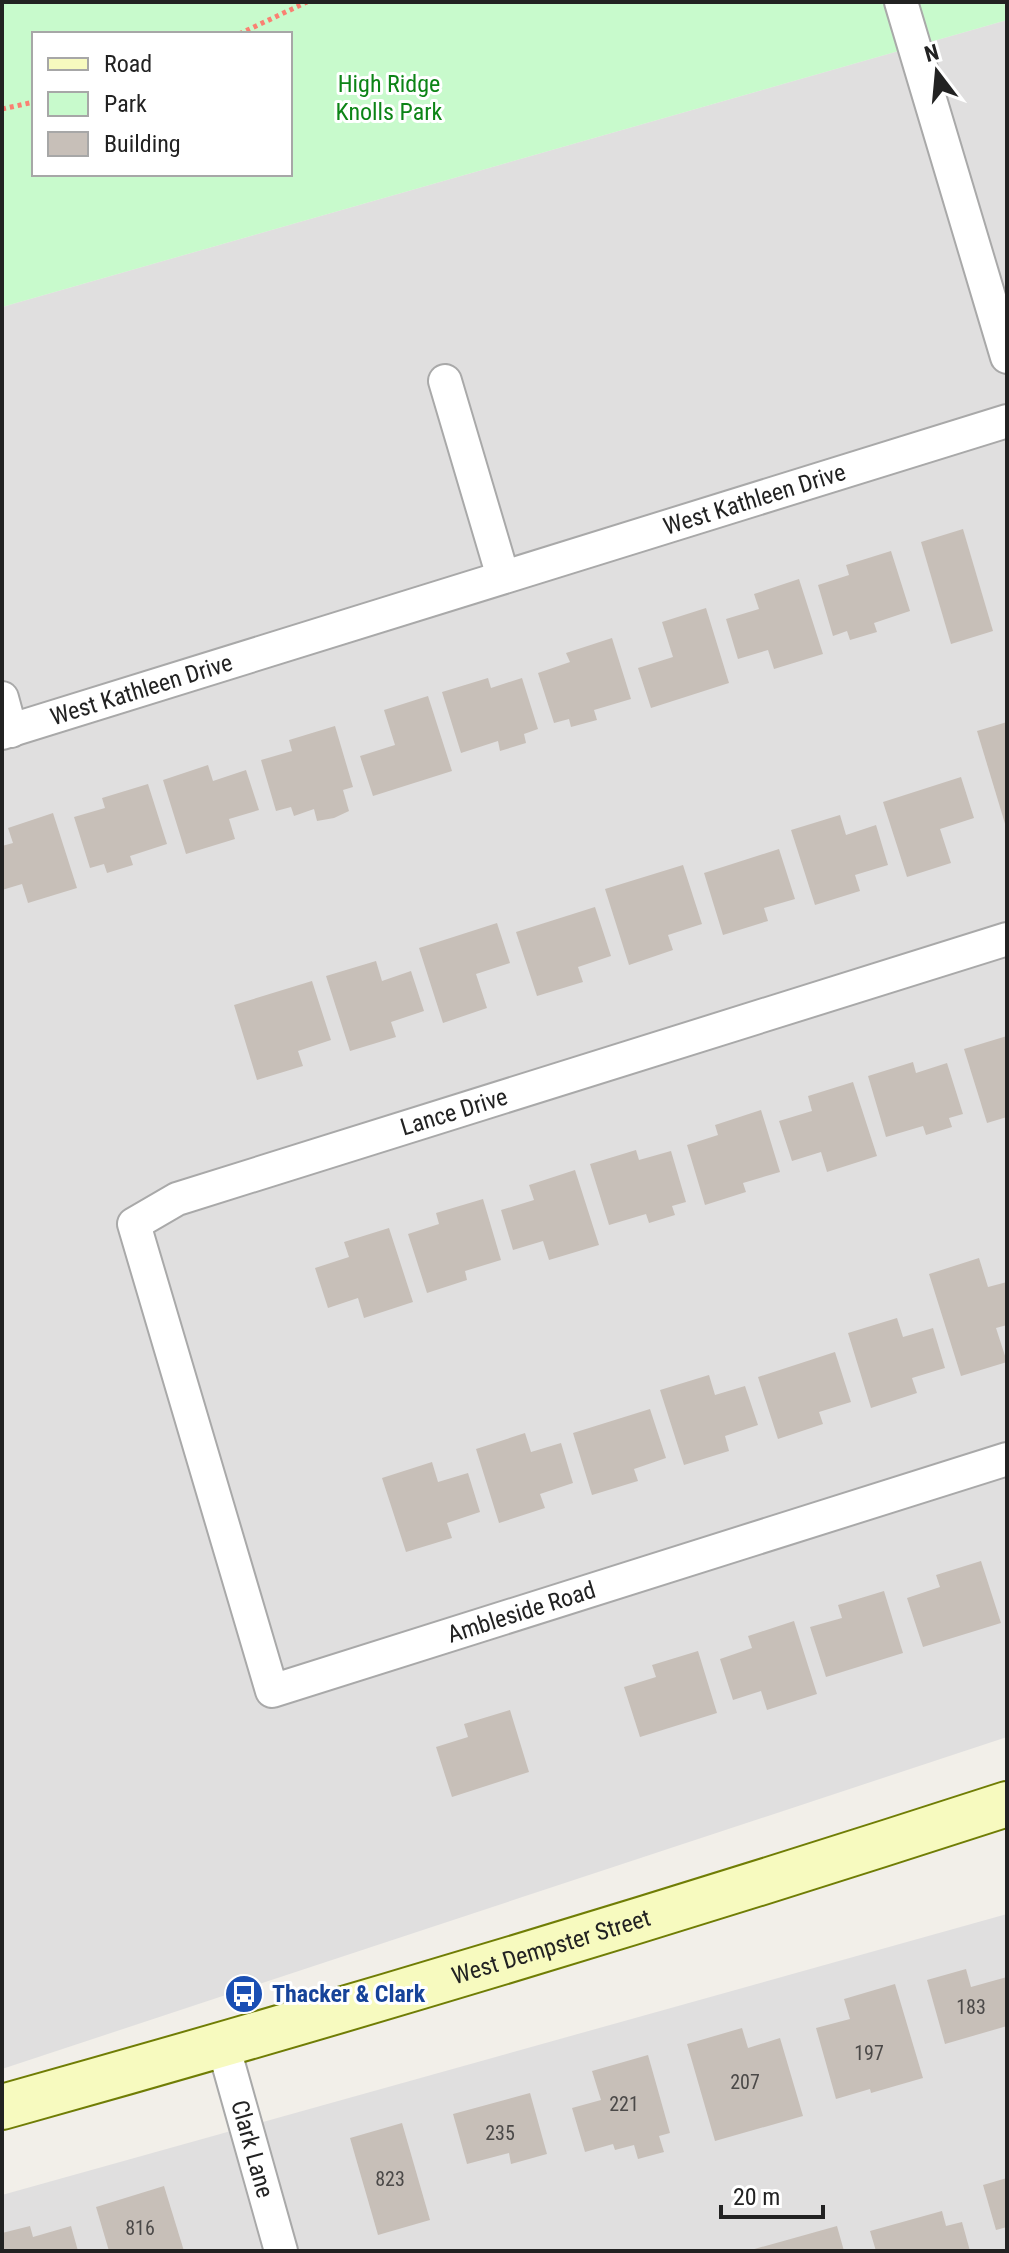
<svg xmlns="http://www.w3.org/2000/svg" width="1009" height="2253" font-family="'Roboto Condensed',sans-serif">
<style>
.residential{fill:#e0dfdf}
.park{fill:#c8facc;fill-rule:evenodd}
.building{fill:#c7bfb8}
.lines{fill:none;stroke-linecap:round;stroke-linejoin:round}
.street-casing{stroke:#a9a9a9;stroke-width:36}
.secondary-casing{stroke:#707d05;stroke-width:48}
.path{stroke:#fa8072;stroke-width:5;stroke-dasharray:4 4;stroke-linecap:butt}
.street{stroke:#fff;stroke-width:32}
.secondary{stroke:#f7fabf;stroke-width:44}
.labels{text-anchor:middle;stroke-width:6;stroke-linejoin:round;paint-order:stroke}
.number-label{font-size:20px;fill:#4b4948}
.park-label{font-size:24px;fill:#0c8416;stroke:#fff}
.street-label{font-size:24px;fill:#222;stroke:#fff}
.transit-label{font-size:24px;font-weight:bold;fill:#164399;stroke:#fff;text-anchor:start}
</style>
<rect width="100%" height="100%" fill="#f2efe9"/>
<!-- residential -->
<g class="residential">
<path d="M1007,20V1737L2,2069V307Z"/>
<path d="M1007,1914V2251H2V2195Z"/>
</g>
<!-- park -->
<path class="park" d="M2,2H1007V20L2,307ZM34,34H290V174H34Z"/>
<!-- building -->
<g class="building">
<path d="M963,529L993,631L951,644L921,542Z"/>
<path d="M891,551L910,611L874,623L877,632L850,640L847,631L833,636L818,585L849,575L846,565Z"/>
<path d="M799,579L823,654L774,669L768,650L738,659L726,619L759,609L754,594Z"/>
<path d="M706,608L729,683L651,708L638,668L673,657L662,622Z"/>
<path d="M612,638L631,699L594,710L597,720L571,727L569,719L554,723L538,673L570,662L566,653Z"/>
<path d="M488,678L491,688L522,678L538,729L524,734L526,743L500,751L498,741L461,753L442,692Z"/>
<path d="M428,696L452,771L373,796L360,756L395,745L384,710Z"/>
<path d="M1007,722V827H1006L977,731Z"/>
<path d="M335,726L353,787L343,790L349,811L334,818L317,821L314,809L294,816L291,807L276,811L261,760L292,751L289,740Z"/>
<path d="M208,765L213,781L246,770L259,810L229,819L235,839L186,854L163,780Z"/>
<path d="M961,777L974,818L940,829L951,863L907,877L883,802Z"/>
<path d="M148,784L167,844L130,856L133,865L107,873L104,864L90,868L74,817L105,808L102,798Z"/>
<path d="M53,813L77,888L28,903L22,884L2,890V846L13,843L8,828Z"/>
<path d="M840,815L846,835L876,825L888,865L855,875L860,891L815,905L791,830Z"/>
<path d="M779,849L795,899L764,908L768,921L723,935L704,873Z"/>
<path d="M683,865L702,924L668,935L673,950L629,965L605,889Z"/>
<path d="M595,907L611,956L578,967L583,982L537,996L516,932Z"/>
<path d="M497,923L510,963L476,974L487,1008L443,1023L419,948Z"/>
<path d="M376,961L382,981L411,971L424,1011L391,1022L396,1037L350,1051L326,976Z"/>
<path d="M312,981L331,1040L298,1051L303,1066L257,1080L234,1005Z"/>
<path d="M1007,1036V1117L987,1123L964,1049Z"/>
<path d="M913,1062L916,1073L947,1063L963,1114L949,1118L952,1127L926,1135L923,1126L886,1137L868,1076Z"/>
<path d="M853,1082L877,1156L827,1172L821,1152L792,1161L779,1121L812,1111L808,1096Z"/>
<path d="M761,1110L780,1172L743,1183L746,1192L705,1205L687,1145L718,1135L715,1125Z"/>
<path d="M636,1150L639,1160L671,1151L686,1202L672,1206L675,1215L649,1223L646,1214L609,1225L590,1164Z"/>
<path d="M575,1170L599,1245L549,1260L543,1241L513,1250L501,1210L534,1200L529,1185Z"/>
<path d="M483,1199L501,1260L465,1271L467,1280L427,1293L408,1234L439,1224L436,1213Z"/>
<path d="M389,1228L413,1302L364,1318L358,1298L328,1308L315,1268L349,1257L344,1242Z"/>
<path d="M979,1258L988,1287L1007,1282V1325L996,1328L1007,1362L961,1376L929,1274Z"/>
<path d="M897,1318L903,1337L933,1328L945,1368L912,1378L917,1393L871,1408L848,1333Z"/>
<path d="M835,1352L851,1402L819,1412L823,1424L778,1439L758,1377Z"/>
<path d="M709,1375L715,1395L745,1386L758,1425L725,1436L729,1451L684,1465L660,1390Z"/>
<path d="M650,1409L666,1458L634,1469L638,1481L592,1495L573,1433Z"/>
<path d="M525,1433L531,1452L561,1443L573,1483L540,1494L545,1508L499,1523L476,1449Z"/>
<path d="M432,1462L438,1482L468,1473L480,1512L447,1523L452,1538L406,1552L382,1478Z"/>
<path d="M981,1561L1001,1623L923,1647L907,1598L940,1587L936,1575Z"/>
<path d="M884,1591L903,1653L826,1677L810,1627L842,1618L838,1605Z"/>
<path d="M794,1621L817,1694L767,1710L761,1691L733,1700L720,1659L752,1648L748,1636Z"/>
<path d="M698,1651L717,1713L640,1737L624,1687L656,1677L652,1665Z"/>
<path d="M510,1710L529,1772L452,1797L436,1747L468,1737L464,1724Z"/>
<path d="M966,1969L971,1987L1007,1977V2026L945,2044L927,1980Z"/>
<path d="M895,1984L923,2078L871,2093L870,2089L836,2099L816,2028L850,2019L844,1999Z"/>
<path d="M742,2028L748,2048L780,2038L803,2116L715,2141L687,2044Z"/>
<path d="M648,2055L670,2133L659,2136L664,2152L638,2159L634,2145L615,2150L613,2144L585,2152L572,2108L601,2100L592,2071Z"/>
<path d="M530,2093L547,2154L511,2164L509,2153L467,2164L453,2114Z"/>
<path d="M402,2123L430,2220L378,2235L350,2138Z"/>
<path d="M1007,2178V2227L996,2230L983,2185Z"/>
<path d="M164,2186L184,2251H109L96,2207Z"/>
<path d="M942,2211L946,2226L962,2222L970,2251H876L870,2231Z"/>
<path d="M30,2226L33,2237L71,2226L78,2251H2V2233Z"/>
<path d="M837,2226L844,2251H751V2250Z"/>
</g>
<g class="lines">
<!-- street casing -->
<g class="street-casing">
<g id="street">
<path d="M901,2L1007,357"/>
<path d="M445,381L503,577"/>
<path d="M2,698L11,731"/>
<path id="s1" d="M2,733L1007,421"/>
<path id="s2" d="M1007,939L177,1199L134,1224L272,1691L1007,1459"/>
<path id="s3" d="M223,2045L281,2251"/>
</g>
</g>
<!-- secondary casing -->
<g class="secondary-casing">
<g id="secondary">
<path id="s4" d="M2,2107C339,2013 674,1912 1007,1804"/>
</g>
</g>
<!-- path -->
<g class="path">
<path d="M239,34L307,2"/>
<path d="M2,109L34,102"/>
</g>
<!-- street -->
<use href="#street" class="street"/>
<!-- secondary -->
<use href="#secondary" class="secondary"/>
</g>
<!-- icons -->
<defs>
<g id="bus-disc" transform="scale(2)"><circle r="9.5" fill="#1a4fb4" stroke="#fff"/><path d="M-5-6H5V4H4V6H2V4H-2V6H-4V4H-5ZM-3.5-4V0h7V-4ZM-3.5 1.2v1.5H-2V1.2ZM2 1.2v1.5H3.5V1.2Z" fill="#fff"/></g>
</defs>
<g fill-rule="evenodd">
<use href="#bus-disc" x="244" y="1994"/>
</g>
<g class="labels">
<!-- number labels -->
<g class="number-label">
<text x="971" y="2014">183</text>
<text x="869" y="2060">197</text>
<text x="745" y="2089">207</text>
<text x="624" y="2111">221</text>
<text x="500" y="2140">235</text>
<text x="390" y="2186">823</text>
<text x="140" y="2235">816</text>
</g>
<!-- park labels -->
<g class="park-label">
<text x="389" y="92">High Ridge<tspan x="389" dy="28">Knolls Park</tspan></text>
</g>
<!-- street labels -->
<g class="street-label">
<text dy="8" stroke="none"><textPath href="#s1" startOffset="788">West Kathleen Drive</textPath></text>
<text dy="8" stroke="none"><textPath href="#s1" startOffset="146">West Kathleen Drive</textPath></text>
<text transform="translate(454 1112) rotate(-17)" y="8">Lance Drive</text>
<text dy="8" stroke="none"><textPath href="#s2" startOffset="1668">Ambleside Road</textPath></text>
<text dy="8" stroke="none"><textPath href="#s4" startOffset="572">West Dempster Street</textPath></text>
<text dy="8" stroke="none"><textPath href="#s3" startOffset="108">Clark Lane</textPath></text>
</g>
<!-- transit labels -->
<g class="transit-label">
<text x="272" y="2002">Thacker &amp; Clark</text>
</g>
</g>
<!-- border -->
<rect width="1009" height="2253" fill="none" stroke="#222222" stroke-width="8"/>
<!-- legend -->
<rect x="32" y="32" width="260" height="144" fill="#ffffff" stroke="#a7a7a7" stroke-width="2"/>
<rect x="48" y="58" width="40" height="12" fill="#f7fabf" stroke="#a7a7a7" stroke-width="2"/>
<text x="104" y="72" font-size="24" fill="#222222">Road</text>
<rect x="48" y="92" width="40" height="24" fill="#c8facc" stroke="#a7a7a7" stroke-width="2"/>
<text x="104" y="112" font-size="24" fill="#222222">Park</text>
<rect x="48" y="132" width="40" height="24" fill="#c7bfb8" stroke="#a7a7a7" stroke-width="2"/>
<text x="104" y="152" font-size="24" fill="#222222">Building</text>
<!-- north arrow -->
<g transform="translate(937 72) rotate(344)" stroke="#ffffff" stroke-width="6" paint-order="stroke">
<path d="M0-6L14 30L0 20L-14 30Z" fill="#222222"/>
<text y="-12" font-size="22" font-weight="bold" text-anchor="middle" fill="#222222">N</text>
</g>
<!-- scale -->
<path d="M721 2205v12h102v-12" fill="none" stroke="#222222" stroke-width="4"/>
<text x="733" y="2205" font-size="24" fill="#222222" stroke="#ffffff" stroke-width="6" paint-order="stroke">20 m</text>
</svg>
